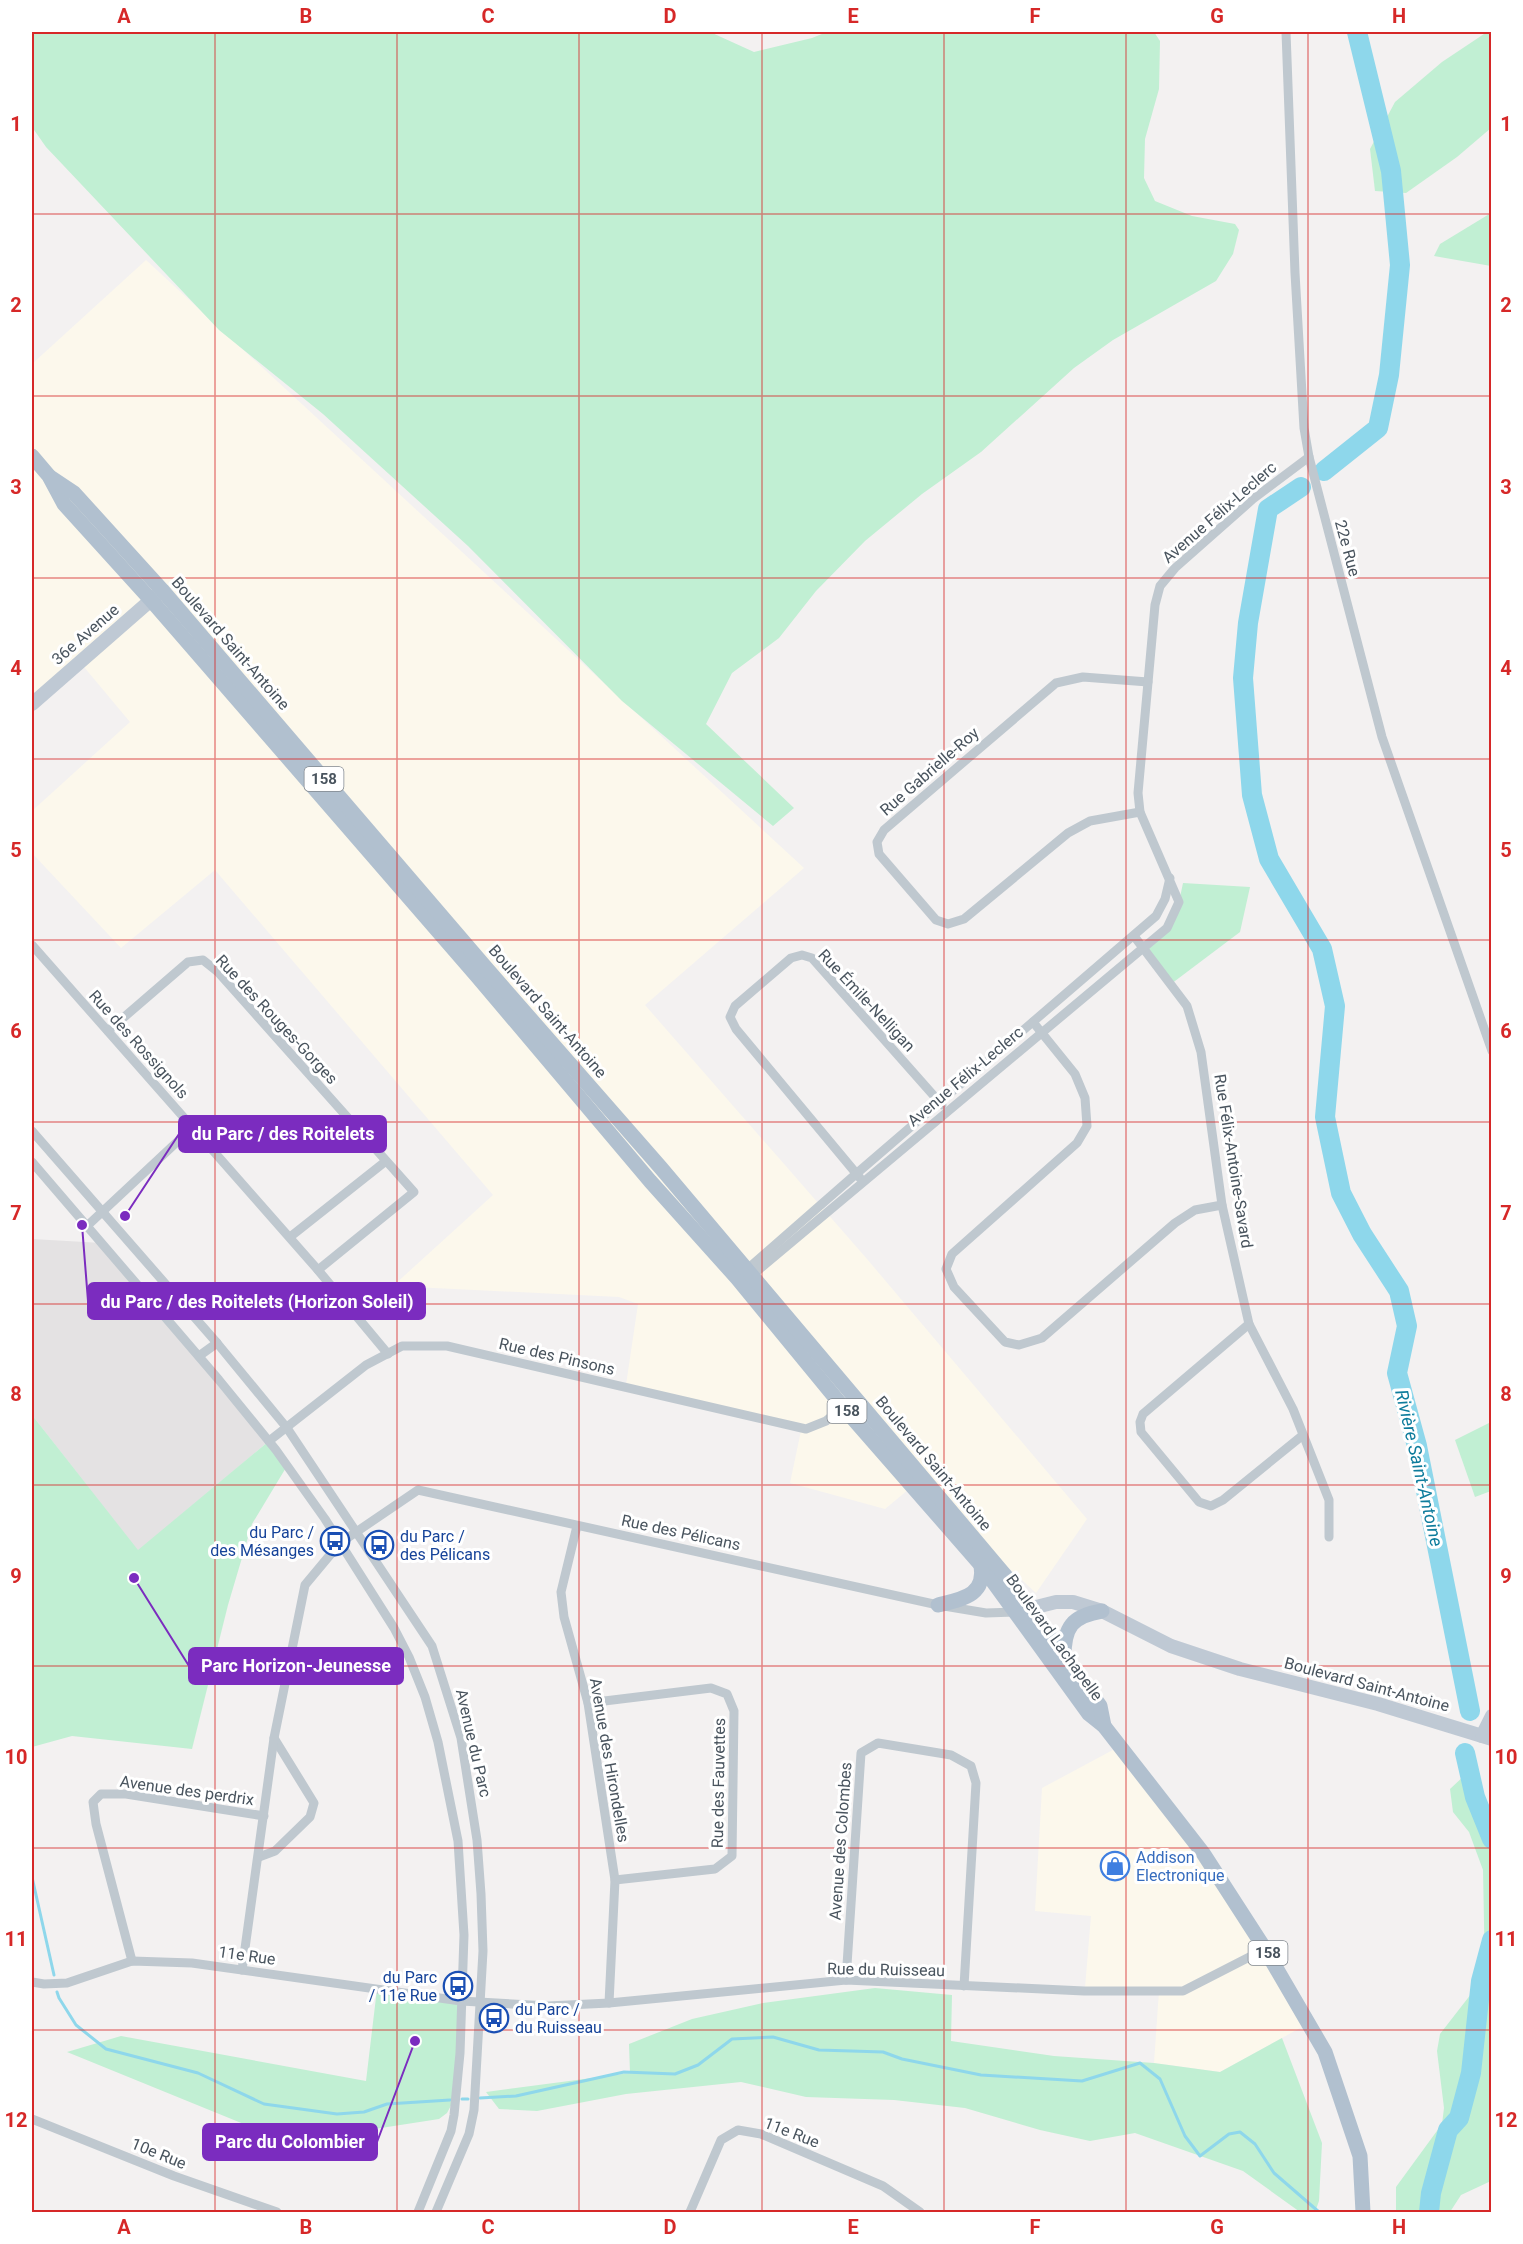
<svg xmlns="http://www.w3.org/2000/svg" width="1523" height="2244" font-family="Roboto,sans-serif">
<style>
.commercial{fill:#fcf8ec}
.education{fill:#e4e2e3}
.green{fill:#c1efd3}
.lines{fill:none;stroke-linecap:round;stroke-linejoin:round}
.stream{stroke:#8ed7eb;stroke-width:3}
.river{stroke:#8ed7eb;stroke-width:20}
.street{stroke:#bfc8cf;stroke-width:9}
.secondary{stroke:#bfc9d4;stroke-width:14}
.primary{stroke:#b1c0cf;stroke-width:15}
.grid{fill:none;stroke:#d62828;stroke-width:1.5;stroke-opacity:0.55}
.labels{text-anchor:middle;stroke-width:6;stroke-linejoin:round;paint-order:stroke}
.shield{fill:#fff;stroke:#80878e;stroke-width:1.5}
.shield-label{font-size:15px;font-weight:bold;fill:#49545e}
.street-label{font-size:16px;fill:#49545e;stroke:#fff}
.transit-label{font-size:16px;fill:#164399;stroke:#fff;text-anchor:end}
.shop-label{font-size:16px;fill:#366cbe;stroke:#fff;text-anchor:start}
.water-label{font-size:18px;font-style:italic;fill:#0e7c9c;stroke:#fff}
.leader{fill:none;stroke:#7b2cbf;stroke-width:2}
.callout-dot{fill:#7b2cbf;stroke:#fff;stroke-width:2}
.callout{fill:#7b2cbf;stroke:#7b2cbf;stroke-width:2}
.callout-label{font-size:18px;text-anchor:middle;font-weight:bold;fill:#fff}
.neatline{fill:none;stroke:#d62828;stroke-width:2}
.grid-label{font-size:20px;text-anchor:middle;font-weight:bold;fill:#d62828}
</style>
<rect width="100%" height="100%" fill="#f3f1f1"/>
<!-- commercial -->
<g class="commercial">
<path d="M146,260L804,868L645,1005L867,1259L1087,1519L1036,1593L997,1557L927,1474L885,1509L790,1483L802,1426L626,1385L638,1304L619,1297L393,1286L493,1195L215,870L121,948L32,853V811L130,722L79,661L32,704V364Z"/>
<path d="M1124,1744L1294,1999L1302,2027L1220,2072L1154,2063L1159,1991L1085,1988L1091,1916L1035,1911L1042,1788Z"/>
</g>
<!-- education -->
<path class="education" d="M32,1239L102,1243L269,1441L138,1551L32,1415Z"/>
<!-- green -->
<g class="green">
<path d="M32,32H710L754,52L812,38L827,32H1154L1160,41L1159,89L1145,139L1144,178L1155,201L1192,216L1235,224L1239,230L1233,254L1216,281L1113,340L1074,368L981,452L922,494L865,541L816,591L779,638L732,673L706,724L794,808L773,826L622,701L468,546L323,414L219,330L46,147L32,127Z"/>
<path d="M1487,32H1491V128L1457,157L1406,193L1375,191L1370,149L1395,102L1442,62Z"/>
<path d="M1491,213V266L1434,256L1440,244Z"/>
<path d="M1183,883L1250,887L1240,932L1171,984L1143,948L1167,928L1179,902Z"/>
<path d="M32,1415L138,1550L269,1441L287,1466L252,1524L228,1605L192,1749L72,1736L32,1747Z"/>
<path d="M1491,1422V1491L1475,1497L1455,1440Z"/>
<path d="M1465,1775L1491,1846V2181L1461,2195L1450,2212H1396V2187L1442,2124L1444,2108L1437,2051L1440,2034L1485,1976L1483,1870L1469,1832L1453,1812L1450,1789Z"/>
<path d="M875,1988L952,1995L951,2041L1054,2056L1154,2063L1220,2072L1282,2038L1322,2143L1319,2201L1315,2212H1300L1243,2171L1135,2133L1090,2141L1040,2130L965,2108L894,2100L806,2097L741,2082L626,2094L537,2111L499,2109L486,2092L630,2073L629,2044L692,2019L763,2003Z"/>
<path d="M377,1989L462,2001L456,2096L447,2113L439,2119L368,2130L298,2146L67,2052L121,2036L366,2081Z"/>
</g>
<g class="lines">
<!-- stream -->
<g class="stream">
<path d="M32,1877L54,1975"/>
<path d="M57,1992L59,1998L76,2025L106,2049L198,2073L264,2104L337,2114L364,2112L387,2104L450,2100"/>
<path d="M480,2098L516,2096L624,2072L675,2074L698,2065L732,2039L773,2037L819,2050L883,2052L902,2059L981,2075L1082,2081L1140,2063L1160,2079L1185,2136L1200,2156L1229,2134L1240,2132L1255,2144L1274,2173L1319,2212"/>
<path d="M462,2099H468"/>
</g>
<!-- river -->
<g class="river">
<path d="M1324,471L1378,428L1389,375L1400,265L1391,171L1357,32"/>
<path d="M1301,487L1268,509L1248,623L1243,678L1252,795L1269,859L1322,949L1335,1006L1325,1117L1341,1193L1362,1234L1399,1291L1407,1326L1397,1373L1417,1446L1470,1711"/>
<path d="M1465,1753L1475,1797L1492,1839"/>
<path d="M1429,2212L1431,2193L1448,2130L1459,2118L1471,2073L1481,1981L1492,1940"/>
</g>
<!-- street -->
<g class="street">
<path d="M1286,32L1295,273L1304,428L1309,457L1382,737L1492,1051"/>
<path d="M1140,812L1090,821L1068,833L964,919L948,924L936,920L879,854L877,842L884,830L1056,683L1083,677L1148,682"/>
<path d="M1134,936L1187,1006L1201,1052L1222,1205L1249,1324L1293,1409L1329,1500V1537"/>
<path d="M32,945L318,1270L388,1354"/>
<path d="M1033,1022L1075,1074L1085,1098L1087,1126L1077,1143L952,1254L946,1269L954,1287L1005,1342L1019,1345L1042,1338L1175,1223L1195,1210L1222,1205"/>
<path d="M108,1031L188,962L203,960L218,972L414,1192L318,1270"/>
<path d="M32,1131L217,1343L287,1428L432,1646L461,1738L477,1840L481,1894L483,1951L474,2110L469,2134L436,2212"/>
<path d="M32,1162L219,1380L276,1450L325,1519L394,1628L409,1657L425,1697L438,1742L458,1841L464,1935L460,2053L454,2115L451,2131L418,2212"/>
<path d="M860,1178L736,1029L730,1017L735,1006L791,958L802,955L812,958L942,1105"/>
<path d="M87,1226L193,1127"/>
<path d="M290,1237L386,1161"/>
<path d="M744,1272L856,1174L1156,916L1165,899L1170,878"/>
<path d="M750,1277L1167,928L1179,902L1140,812L1138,793L1155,605L1160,586L1175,568L1253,499L1309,457"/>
<path d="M1249,1324L1143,1414L1140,1422L1141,1432L1199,1502L1211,1506L1223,1500L1303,1435"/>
<path d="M199,1356L217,1343"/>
<path d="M269,1441L366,1365L402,1346H447L806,1429L826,1421L846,1404"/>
<path d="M577,1526L561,1592L564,1617L588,1703L615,1880L609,2003"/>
<path d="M588,1703L711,1688L727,1694L734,1711L732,1856L715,1869L615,1880"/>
<path d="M259,1857L275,1851L310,1817L314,1803L274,1738"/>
<path d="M132,1961L96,1824L93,1802L101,1794H126L264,1816"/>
<path d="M242,1970L274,1738L305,1585L340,1543L418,1490L938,1605L986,1613L1015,1612"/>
<path d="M846,1980L861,1753L878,1743L951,1755L971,1766L976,1783L964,1986"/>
<path d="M32,1982L44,1984L67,1983L132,1961L192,1963L461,2001L548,2006L609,2003L846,1980L1084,1991H1183L1265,1949"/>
<path d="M32,2119L174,2176L277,2212"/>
<path d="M690,2212L721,2140L738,2130L761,2134L883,2186L920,2212"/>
</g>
<!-- secondary -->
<g class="secondary">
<path d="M32,704L159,593"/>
<path d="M1020,1611L1056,1602H1073L1102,1611L1171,1646L1240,1669L1378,1704L1492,1739"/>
<path d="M1482,1736L1492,1716"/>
</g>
<!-- primary -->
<g class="primary">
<path d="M32,456L49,476L64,504L151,600L477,976L650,1181L737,1278L843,1407L981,1565L1089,1714L1104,1726L1203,1853L1265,1949L1325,2052L1360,2156L1363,2212"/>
<path d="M50,477L74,493L162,590L486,968L661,1168L1009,1580L1100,1706L1104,1726"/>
<path d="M938,1605C962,1599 986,1596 981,1565"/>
<path d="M1064,1657C1064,1627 1072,1616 1102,1611"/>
</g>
</g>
<!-- grid -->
<path class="grid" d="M215,32V2212M397,32V2212M579,32V2212M762,32V2212M944,32V2212M1126,32V2212M1308,32V2212M32,214H1492M32,396H1492M32,578H1492M32,759H1492M32,940H1492M32,1122H1492M32,1304H1492M32,1485H1492M32,1666H1492M32,1848H1492M32,2030H1492"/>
<!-- icons -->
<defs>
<g id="bus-ring" transform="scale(1.5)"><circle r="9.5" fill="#fff" stroke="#1a4fb4" stroke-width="1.5"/><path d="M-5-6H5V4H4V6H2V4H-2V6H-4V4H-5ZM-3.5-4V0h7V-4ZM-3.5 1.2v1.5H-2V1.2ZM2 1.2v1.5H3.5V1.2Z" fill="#1a4fb4"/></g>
<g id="shop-ring" transform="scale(1.5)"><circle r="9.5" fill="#fff" stroke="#3f7fe0" stroke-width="1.5"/><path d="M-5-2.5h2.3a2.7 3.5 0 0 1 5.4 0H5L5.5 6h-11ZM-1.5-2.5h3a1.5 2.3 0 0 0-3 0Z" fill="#3f7fe0"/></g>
</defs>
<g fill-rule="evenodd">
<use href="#bus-ring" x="335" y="1541"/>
<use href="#bus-ring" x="379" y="1545"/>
<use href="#shop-ring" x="1115" y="1866"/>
<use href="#bus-ring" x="458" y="1986"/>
<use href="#bus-ring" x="494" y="2018"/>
</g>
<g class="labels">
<!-- shield labels -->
<g class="shield">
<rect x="304.5" y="767" width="39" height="24" rx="4.5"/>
<rect x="827.5" y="1399" width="39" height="24" rx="4.5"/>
<rect x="1248.5" y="1941" width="39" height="24" rx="4.5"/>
</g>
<g class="shield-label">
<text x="324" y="784">158</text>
<text x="847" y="1416">158</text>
<text x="1268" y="1958">158</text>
</g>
<!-- street labels -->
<g class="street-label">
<text transform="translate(1219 512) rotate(-41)" y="6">Avenue Félix-Leclerc</text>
<text transform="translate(1348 548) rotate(75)" y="6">22e Rue</text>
<text transform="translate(85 634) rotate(-41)" y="6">36e Avenue</text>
<text transform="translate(231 643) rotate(49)" y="6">Boulevard Saint-Antoine</text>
<text transform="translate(929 771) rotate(-41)" y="6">Rue Gabrielle-Roy</text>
<text transform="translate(867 1000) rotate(47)" y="6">Rue Émile-Nelligan</text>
<text transform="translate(548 1011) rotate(49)" y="6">Boulevard Saint-Antoine</text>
<text transform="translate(277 1019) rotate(47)" y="6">Rue des Rouges-Gorges</text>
<text transform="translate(139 1044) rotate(48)" y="6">Rue des Rossignols</text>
<text transform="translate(965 1076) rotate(-40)" y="6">Avenue Félix-Leclerc</text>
<text transform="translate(1234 1161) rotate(81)" y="6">Rue Félix-Antoine-Savard</text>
<text transform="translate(557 1356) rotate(13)" y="6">Rue des Pinsons</text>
<text transform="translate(934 1463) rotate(50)" y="6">Boulevard Saint-Antoine</text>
<text transform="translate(681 1532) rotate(12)" y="6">Rue des Pélicans</text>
<text transform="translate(1055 1637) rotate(54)" y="6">Boulevard Lachapelle</text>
<text transform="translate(1367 1684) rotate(15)" y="6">Boulevard Saint-Antoine</text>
<text transform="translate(474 1743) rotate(77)" y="6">Avenue du Parc</text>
<text transform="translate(610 1760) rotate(80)" y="6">Avenue des Hirondelles</text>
<text transform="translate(718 1783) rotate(-89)" y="6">Rue des Fauvettes</text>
<text transform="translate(187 1790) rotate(8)" y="6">Avenue des perdrix</text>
<text transform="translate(840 1841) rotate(-86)" y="6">Avenue des Colombes</text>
<text transform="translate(247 1955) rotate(8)" y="6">11e Rue</text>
<text transform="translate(886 1969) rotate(1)" y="6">Rue du Ruisseau</text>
<text transform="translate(792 2132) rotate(21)" y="6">11e Rue</text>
<text transform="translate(159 2153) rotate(22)" y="6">10e Rue</text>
</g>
<!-- transit labels -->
<g class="transit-label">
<text x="314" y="1538">du Parc /<tspan x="314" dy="18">des Mésanges</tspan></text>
<text x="400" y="1542" text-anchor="start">du Parc /<tspan x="400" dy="18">des Pélicans</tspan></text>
<text x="437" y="1983">du Parc<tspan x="437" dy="18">/ 11e Rue</tspan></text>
<text x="515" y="2015" text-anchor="start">du Parc /<tspan x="515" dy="18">du Ruisseau</tspan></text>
</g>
<!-- shop labels -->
<g class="shop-label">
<text x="1136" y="1863">Addison<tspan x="1136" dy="18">Electronique</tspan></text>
</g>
<!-- water labels -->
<g class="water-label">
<text transform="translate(1419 1468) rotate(77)" y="6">Rivière Saint-Antoine</text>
</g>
</g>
<!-- callouts -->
<path class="leader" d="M125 1216L179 1134M82 1225L88 1301M134 1578L189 1666M415 2041L377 2142"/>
<g class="callout-dot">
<circle cx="125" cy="1216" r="6"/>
<circle cx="82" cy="1225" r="6"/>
<circle cx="134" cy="1578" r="6"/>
<circle cx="415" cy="2041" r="6"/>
</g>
<g class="callout">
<rect x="179" y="1116" width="207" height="36" rx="6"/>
<rect x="88" y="1283" width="337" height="36" rx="6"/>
<rect x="189" y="1648" width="214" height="36" rx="6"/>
<rect x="203" y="2124" width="174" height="36" rx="6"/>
</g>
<g class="callout-label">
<text x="283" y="1140">du Parc / des Roitelets</text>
<text x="257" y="1308">du Parc / des Roitelets (Horizon Soleil)</text>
<text x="296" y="1672">Parc Horizon-Jeunesse</text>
<text x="290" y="2148">Parc du Colombier</text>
</g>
<!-- border -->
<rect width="1523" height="2244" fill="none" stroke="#ffffff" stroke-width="66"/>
<rect x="33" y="33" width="1457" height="2178" class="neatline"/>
<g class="grid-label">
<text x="124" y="23">A</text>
<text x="306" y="23">B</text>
<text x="488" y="23">C</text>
<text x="670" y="23">D</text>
<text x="853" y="23">E</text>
<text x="1035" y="23">F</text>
<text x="1217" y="23">G</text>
<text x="1399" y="23">H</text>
<text x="16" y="131">1</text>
<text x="1506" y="131">1</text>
<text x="16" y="312">2</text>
<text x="1506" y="312">2</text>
<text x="16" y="494">3</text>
<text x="1506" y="494">3</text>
<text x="16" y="675">4</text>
<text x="1506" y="675">4</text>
<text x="16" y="857">5</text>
<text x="1506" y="857">5</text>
<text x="16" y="1038">6</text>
<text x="1506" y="1038">6</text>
<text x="16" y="1220">7</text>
<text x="1506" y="1220">7</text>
<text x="16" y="1401">8</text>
<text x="1506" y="1401">8</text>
<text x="16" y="1583">9</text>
<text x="1506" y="1583">9</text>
<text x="16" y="1764">10</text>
<text x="1506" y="1764">10</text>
<text x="16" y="1946">11</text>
<text x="1506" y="1946">11</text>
<text x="16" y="2127">12</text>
<text x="1506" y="2127">12</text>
<text x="124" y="2234">A</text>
<text x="306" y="2234">B</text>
<text x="488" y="2234">C</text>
<text x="670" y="2234">D</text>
<text x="853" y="2234">E</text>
<text x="1035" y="2234">F</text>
<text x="1217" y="2234">G</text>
<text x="1399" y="2234">H</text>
</g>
</svg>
